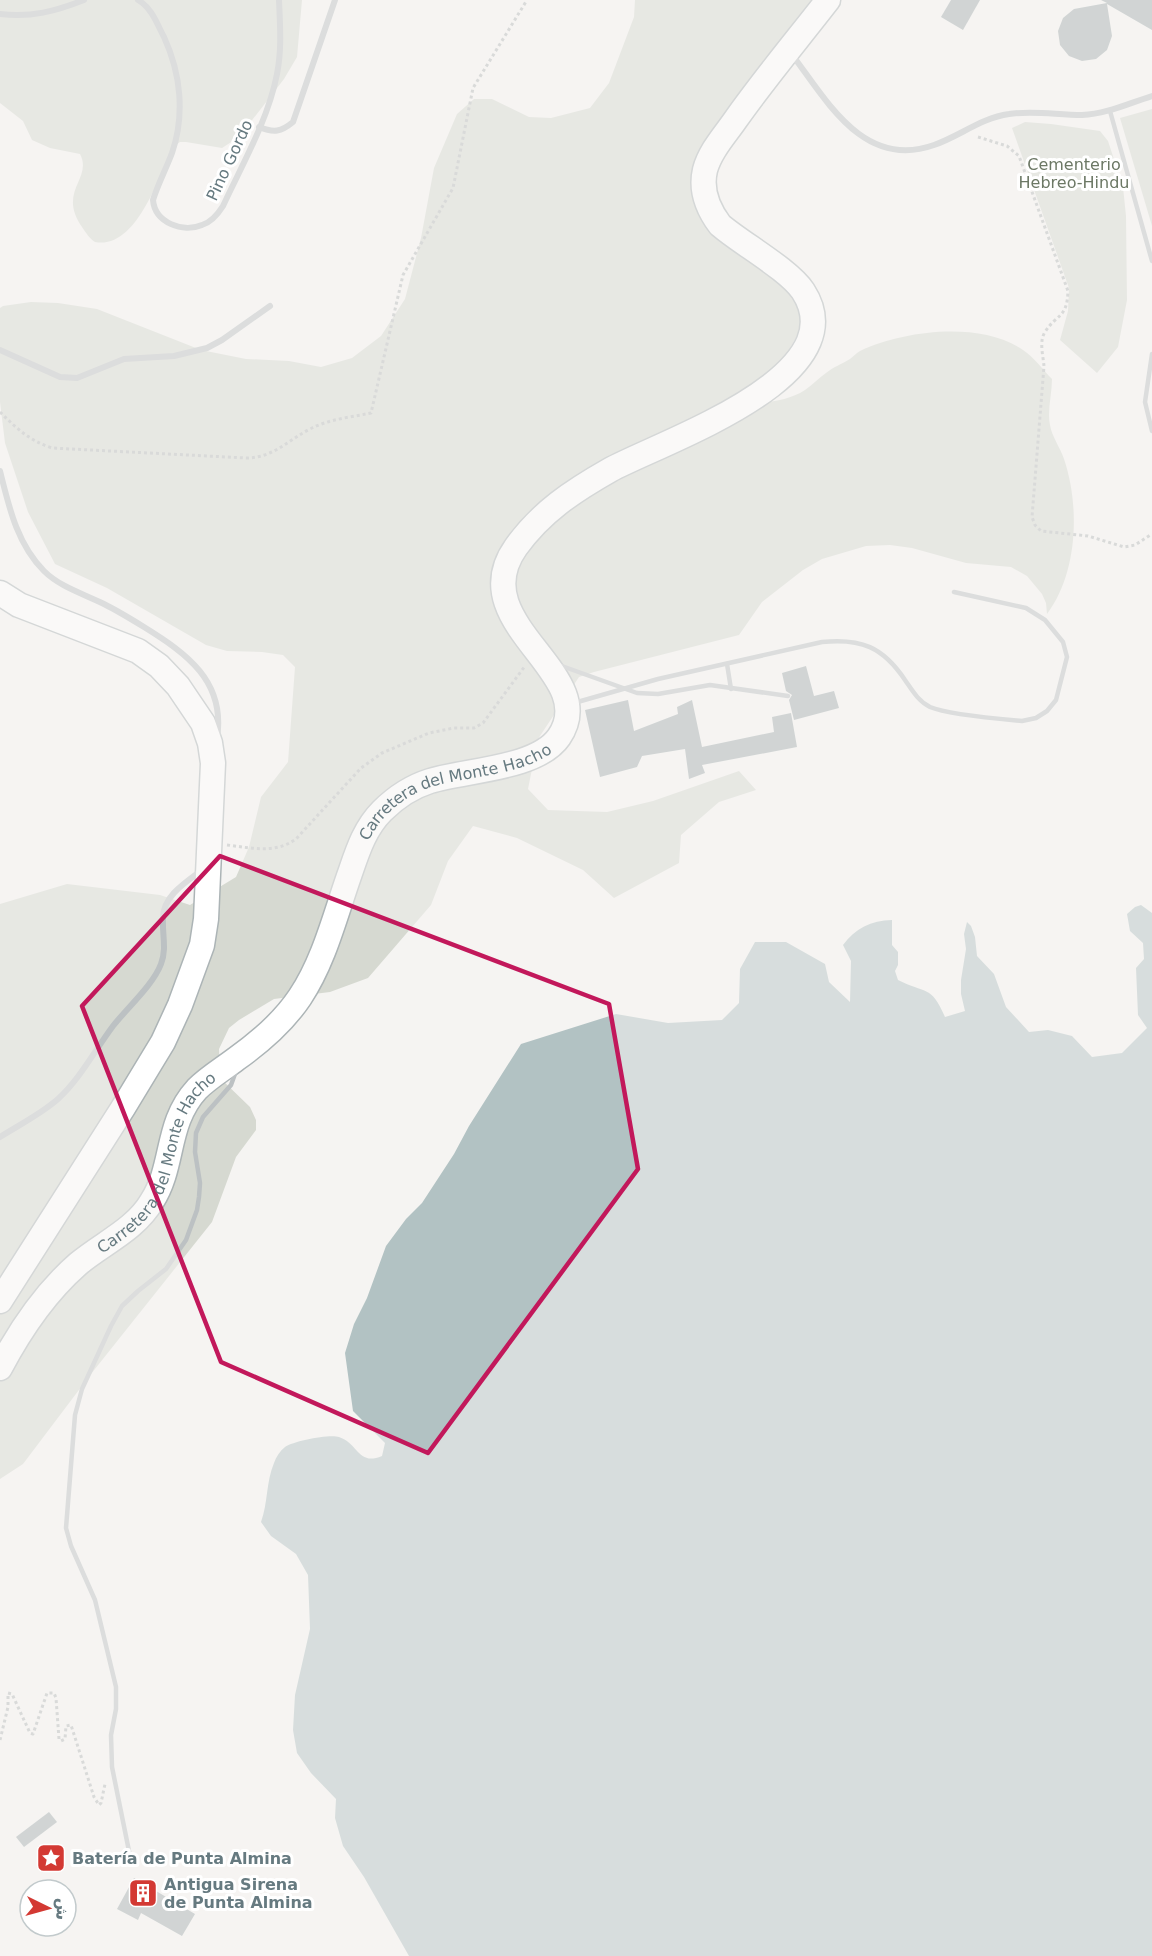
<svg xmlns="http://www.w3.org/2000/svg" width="1152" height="1956" font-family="'DejaVu Sans','Noto Naskh Arabic',sans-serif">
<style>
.green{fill:#d6d9d1}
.water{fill:#b2c2c3}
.building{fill:#a4aeb0}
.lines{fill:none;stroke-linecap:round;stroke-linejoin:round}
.secondary-casing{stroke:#acb4b6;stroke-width:27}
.path{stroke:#b6babb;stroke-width:3;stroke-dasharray:3 3;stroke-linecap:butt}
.service{stroke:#bcc1c3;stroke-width:4.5}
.minor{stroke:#bcc1c3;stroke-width:6}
.secondary{stroke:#fff;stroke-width:24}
.marked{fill:none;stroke:#c2185b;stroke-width:4.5;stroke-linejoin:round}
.labels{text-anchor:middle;stroke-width:6;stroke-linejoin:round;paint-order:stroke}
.street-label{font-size:16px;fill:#667a80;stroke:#fff}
.park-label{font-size:16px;fill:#6c7865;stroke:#fff}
.poi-label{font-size:16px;font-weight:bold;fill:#667a80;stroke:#fff;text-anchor:start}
</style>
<rect width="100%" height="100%" fill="#f5f4f2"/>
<!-- green -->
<g class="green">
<path d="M0,0H302L297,57L284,79L239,137L222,148L186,142H180L172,148C159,177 136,250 95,242C90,239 86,233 82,227C57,191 93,179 80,154L50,148L32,140L23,121L0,103Z"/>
<path d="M635,0H819L706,173L717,236L744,258L782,280L805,317C792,352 772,375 748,403C767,403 788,401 805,390C812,385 819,378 826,373C833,367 842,364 850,359C854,356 856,353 860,351C905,330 981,321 1023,350C1034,357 1043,370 1052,379C1052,394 1047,411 1050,425C1052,437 1060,447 1064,459C1080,506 1078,573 1047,614L1046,603L1042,594L1027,576L1011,567L966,563L912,548L890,545L866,546L822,559L803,570L762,602L739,635L594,672L579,677L538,739L528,789L548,810L607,812L653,801L739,771L756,790L719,802L681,835L679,863L614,898L583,870L517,838L473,826L448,861L431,905L368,978L330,992L274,999L239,1020L229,1028L219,1049L220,1078L250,1107L256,1120V1130L236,1157L212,1222L91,1374L23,1464L0,1479V904L67,884L160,895L190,905L236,877L249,847L261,797L288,762L295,667L283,655L262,652L227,651L206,645L107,588L55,564L28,512L5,443L0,402V308L3,306L31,302L58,303L97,309L201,350L246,359L289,361L321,367L352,358L381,336L405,299L421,238L434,168L457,114L474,99H492L529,117L551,118L590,108L609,83L634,17Z"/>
<path d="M1152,109V226L1120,118Z"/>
<path d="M1025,122L1051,124L1100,131L1108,141L1123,187L1126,216L1127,300L1118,347L1097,373L1060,340L1068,311L1069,288L1012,128Z"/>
</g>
<!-- water -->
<path class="water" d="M1141,905L1152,913V1956H409L364,1877L343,1846L335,1818L336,1799L311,1773L297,1753L293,1730L295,1695L310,1629L308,1575L296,1554L271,1536L261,1522C268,1503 266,1482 274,1463C276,1457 280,1451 285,1447C294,1441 329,1434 339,1437C359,1444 358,1466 382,1456L385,1443L353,1411L345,1353L354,1324L367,1298L386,1246L406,1219L422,1203L454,1154L469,1126L521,1044L616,1014L668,1023L722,1020L739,1003L740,969L755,942H786L825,964L829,982L850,1002L851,961L843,945C855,929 871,920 892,920V945L898,952V965L895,971L898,980C925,994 931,984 945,1017L965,1011L961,994V980L966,949L964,934L967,922L971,926L975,937L977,956L994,974L1006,1007L1029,1032L1048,1030L1072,1036L1092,1057L1122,1053L1147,1028L1138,1015L1136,968L1144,959L1143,943L1130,931L1127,914L1135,907Z"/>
<!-- building -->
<g class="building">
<path d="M951,0H980L963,30L941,17Z"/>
<path d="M1101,0H1152V30L1107,4L1112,36L1107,50L1096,59L1082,61L1069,56L1060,45L1058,31L1063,18L1074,9L1107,3Z"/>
<path d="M806,666L814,696L834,691L839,708L794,720L789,700L792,695L786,691L782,673Z"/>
<path d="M628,700L634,731L678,714L677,707L692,700L702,747L774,732L772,717L791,713L797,747L702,765L705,773L689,779L685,749L642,756L637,767L600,777L585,710Z"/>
<path d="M49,1812L57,1822L24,1847L16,1837Z"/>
<path d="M134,1878L195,1914L182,1936L141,1913L138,1920L117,1909Z"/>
</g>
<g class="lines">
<!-- secondary casing -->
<g class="secondary-casing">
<g id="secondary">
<path d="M0,593L19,605L138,651L159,666L178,686L203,723L210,743L213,763L206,919L202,945L180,1005L163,1042L123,1108L0,1301"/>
<path id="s1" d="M0,1368C20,1330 46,1292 78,1264C103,1243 135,1230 152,1201C175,1165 165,1124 197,1089C209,1077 223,1069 236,1059C260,1042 284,1021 300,997C324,961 335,916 349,876C357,853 364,829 382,811C396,797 411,787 430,781C465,770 537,769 559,737C603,673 461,624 516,547C541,512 573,491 610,470C661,442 859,377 803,291C788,269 742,244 720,225C708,209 700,191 705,170C710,151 725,135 736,119C765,78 797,40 828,0"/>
</g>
</g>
<!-- path -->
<g class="path">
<path d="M978,137L1007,146L1019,156L1068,291C1067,319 1057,313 1045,332C1039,341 1043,355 1044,366L1032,517L1035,525L1041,531L1088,536L1124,547L1135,545L1152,534"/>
<path d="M0,412C16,428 30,441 52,448L246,458C274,458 289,439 312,428C330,419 352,417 371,413L403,275L453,188L473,88L527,0"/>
<path d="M227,845C252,848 275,854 296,839L361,768L382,753L429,733L454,728H474L483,723L525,666"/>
<path d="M0,1740L8,1707V1693L12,1694L30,1733L33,1734L46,1696L47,1693H54L56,1698L59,1739L61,1741L65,1739L66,1726L71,1725L94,1797L99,1805L101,1803L105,1784"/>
</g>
<!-- service -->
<g class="service">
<path d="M1110,111L1152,261"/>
<path d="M1152,354L1145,402L1152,431"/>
<path d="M727,664L731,689"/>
<path d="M559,665L637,693L658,694L710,685L788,696"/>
<path d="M574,703L658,679L822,642C861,638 883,647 905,680C912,690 918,701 930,707C949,715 1000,719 1022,721L1036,718L1047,711L1056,700L1067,657L1063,642L1045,620L1026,608L954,592"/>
<path d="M131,1861L112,1767L111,1735L116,1709V1687L95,1600L71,1546L66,1528L75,1415L82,1389L111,1326L122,1306L138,1291L166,1269L186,1240L197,1210L199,1197L200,1183L195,1152L196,1133L203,1117L231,1085L236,1071"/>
</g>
<!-- minor -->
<g class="minor">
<path d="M138,0C152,8 157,24 164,37C181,74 185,115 172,153C166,169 158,184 153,200C155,223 183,233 202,225C212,222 218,214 223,206C243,163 268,120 277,74C282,49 280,25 279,0"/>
<path d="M0,14C31,18 56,11 84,0"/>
<path d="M793,56C827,101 864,170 934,145C960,136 981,118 1009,114C1033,110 1057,115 1082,115C1107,114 1129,103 1152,96"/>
<path d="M259,127C274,133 281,132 293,122L335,0"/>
<path d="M0,350L60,377L77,378L124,359L174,356L207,348L222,340L270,306"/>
<path d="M0,471C9,507 17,544 44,571C60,587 84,594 104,604C118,611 131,619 144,627C186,653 226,681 217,738"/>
<path d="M0,1137C19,1125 41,1114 58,1099C80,1079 95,1050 113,1026C128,1007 153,985 161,964C167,949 162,934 163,918C163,896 186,882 202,870"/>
</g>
<!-- secondary -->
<use href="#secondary" class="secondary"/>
</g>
<!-- marked area -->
<path d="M0 0H1152V1956H0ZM220,856L609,1004L638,1169L428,1453L221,1362L82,1006Z" fill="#f5f4f2" fill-opacity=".55" fill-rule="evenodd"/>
<path class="marked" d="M220,856L609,1004L638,1169L428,1453L221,1362L82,1006Z"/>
<!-- icons -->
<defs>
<g id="sight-square" transform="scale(1.5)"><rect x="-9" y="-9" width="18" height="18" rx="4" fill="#d33933" stroke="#fff"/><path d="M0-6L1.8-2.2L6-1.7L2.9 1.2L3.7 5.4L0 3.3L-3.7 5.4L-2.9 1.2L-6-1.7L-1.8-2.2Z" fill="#fff"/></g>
<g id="building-square" transform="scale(1.5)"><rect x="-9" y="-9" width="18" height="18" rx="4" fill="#d33933" stroke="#fff"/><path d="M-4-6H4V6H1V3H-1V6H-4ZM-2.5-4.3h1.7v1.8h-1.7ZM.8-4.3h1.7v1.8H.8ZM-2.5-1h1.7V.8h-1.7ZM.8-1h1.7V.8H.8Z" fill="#fff"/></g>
</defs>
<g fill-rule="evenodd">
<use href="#sight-square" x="51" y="1858"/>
<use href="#building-square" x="143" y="1893"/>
</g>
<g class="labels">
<!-- street labels -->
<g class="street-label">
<text transform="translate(229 160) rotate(-65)" y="6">Pino Gordo</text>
<text dy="6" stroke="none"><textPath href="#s1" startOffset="768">Carretera del Monte Hacho</textPath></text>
<text dy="6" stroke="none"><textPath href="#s1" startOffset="264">Carretera del Monte Hacho</textPath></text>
</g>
<!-- park labels -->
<g class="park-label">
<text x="1074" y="170">Cementerio<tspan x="1074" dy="18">Hebreo-Hindu</tspan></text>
</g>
<!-- poi labels -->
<g class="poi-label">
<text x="72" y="1864">Batería de Punta Almina</text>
<text x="164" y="1890">Antigua Sirena<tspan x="164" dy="18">de Punta Almina</tspan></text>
</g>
</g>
<!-- north arrow -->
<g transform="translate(48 1908) rotate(95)"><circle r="28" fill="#ffffff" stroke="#c2cacc" stroke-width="1.5"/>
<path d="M0-4.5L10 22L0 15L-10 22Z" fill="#d33933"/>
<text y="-9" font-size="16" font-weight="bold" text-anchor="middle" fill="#667a80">ش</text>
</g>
</svg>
